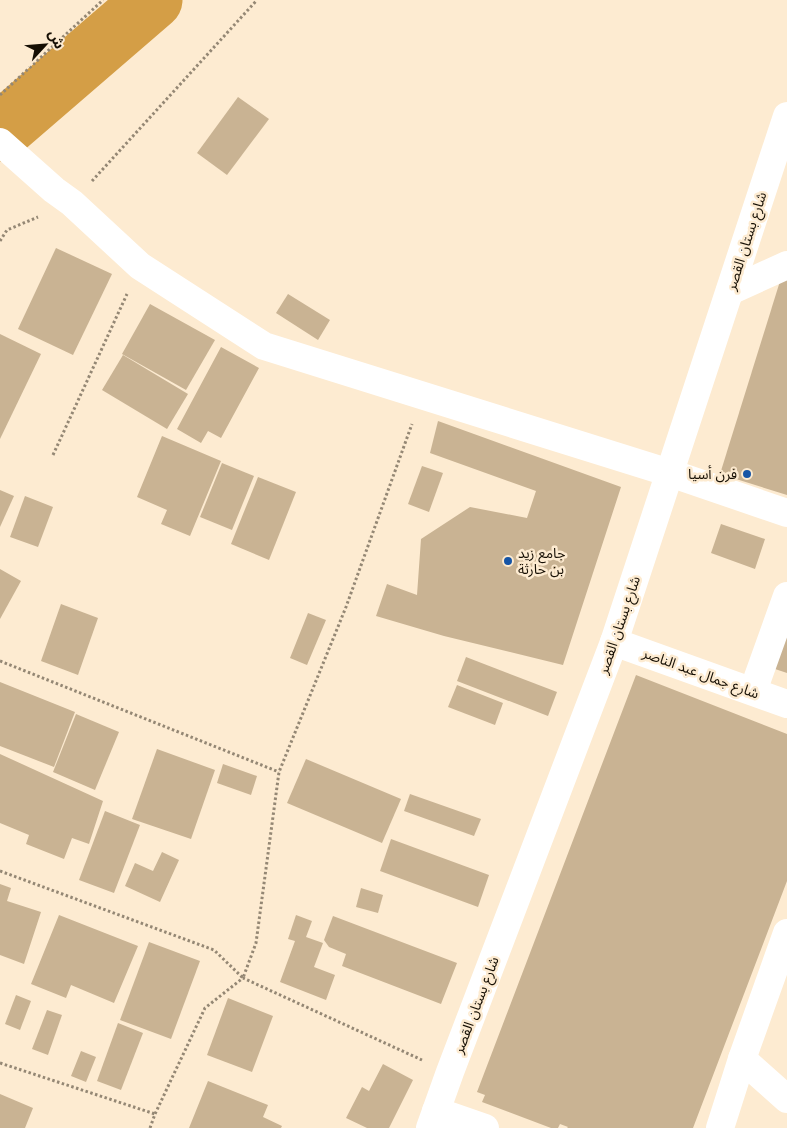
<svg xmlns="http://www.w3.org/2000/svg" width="787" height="1128" font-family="Inter,'Noto Sans Arabic',sans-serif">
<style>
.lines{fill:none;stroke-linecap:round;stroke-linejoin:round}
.river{stroke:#d49e46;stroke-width:59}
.building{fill:#c9b393}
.path{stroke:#948774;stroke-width:3;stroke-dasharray:2.5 2.5;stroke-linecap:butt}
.minor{stroke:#fff;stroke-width:28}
.major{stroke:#fff;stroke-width:28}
.poi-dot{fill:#1655a6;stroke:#fdebd1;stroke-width:2}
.labels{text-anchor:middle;stroke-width:5;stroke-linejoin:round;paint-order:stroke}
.street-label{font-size:14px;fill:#160f04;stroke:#fdebd1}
.poi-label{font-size:14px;fill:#160f04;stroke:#fdebd1;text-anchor:end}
</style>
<rect width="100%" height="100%" fill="#fdebd1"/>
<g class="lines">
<!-- river -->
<path class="river" d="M0,132L153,0"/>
</g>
<!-- building -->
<g class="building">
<path d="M238,97L269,119L227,175L197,153Z"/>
<path d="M56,248L112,274L73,355L18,329Z"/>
<path d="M787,276V495L720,474L781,278Z"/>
<path d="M288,294L330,320L318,340L276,313Z"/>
<path d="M150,304L215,340L186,390L122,354Z"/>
<path d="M0,334L41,354L0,439Z"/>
<path d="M221,347L259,368L221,438L208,431L201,443L177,429Z"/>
<path d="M123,355L188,394L167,429L102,390Z"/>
<path d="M438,421L621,487L563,665L444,636L376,616L387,584L417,595L421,539L470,507L527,518L536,491L430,453Z"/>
<path d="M162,436L221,461L190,536L161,524L167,510L137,497Z"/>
<path d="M222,463L254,476L232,530L200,517Z"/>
<path d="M422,466L443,473L429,512L408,504Z"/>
<path d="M258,477L296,492L269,560L231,544Z"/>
<path d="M0,490L14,496L0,527Z"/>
<path d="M25,496L53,507L38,547L10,537Z"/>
<path d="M721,524L765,539L755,569L711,553Z"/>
<path d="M0,569L21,581L0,619Z"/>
<path d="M61,604L98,618L78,675L41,661Z"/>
<path d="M308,613L326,620L307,665L290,658Z"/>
<path d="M787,633V673L775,669Z"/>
<path d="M466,657L557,692L548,716L457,681Z"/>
<path d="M636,675L787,734V881L693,1128H567L568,1127L560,1124L558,1128H551L482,1102L485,1095L477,1092Z"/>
<path d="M0,682L75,712L54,767L0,746Z"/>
<path d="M457,685L503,703L495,725L448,707Z"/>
<path d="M76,714L119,732L95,790L53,772Z"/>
<path d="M157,749L215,770L191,839L132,819Z"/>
<path d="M0,754L103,801L89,844L72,838L64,859L26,844L29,835L0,823Z"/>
<path d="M306,759L401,799L382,843L287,803Z"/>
<path d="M223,764L257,776L251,795L217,783Z"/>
<path d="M410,794L481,819L474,836L404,811Z"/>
<path d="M105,811L140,825L114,893L79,880Z"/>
<path d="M391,839L489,875L478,907L380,871Z"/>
<path d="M162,852L179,860L160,902L125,886L135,863L153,871Z"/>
<path d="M0,884L11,888L7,901L41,912L24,964L0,955Z"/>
<path d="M361,888L383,895L378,913L356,907Z"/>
<path d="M59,915L138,946L114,1003L71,985L66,998L31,984Z"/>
<path d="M296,915L312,921L306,937L323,943L314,967L335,975L326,1000L280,982L295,941L288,939Z"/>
<path d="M333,916L457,963L441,1004L342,966L346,954L329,947L324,940Z"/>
<path d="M149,942L200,961L171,1039L120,1020Z"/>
<path d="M16,995L31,1001L20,1030L5,1024Z"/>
<path d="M228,998L273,1016L252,1072L207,1055Z"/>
<path d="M47,1010L62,1015L48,1055L32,1049Z"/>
<path d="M118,1023L143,1033L121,1090L97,1081Z"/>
<path d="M81,1051L96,1057L86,1082L71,1076Z"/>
<path d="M383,1064L413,1080L389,1128H367L346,1118L362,1087L369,1091Z"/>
<path d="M208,1081L268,1105L263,1117L282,1126L281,1128H189Z"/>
<path d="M0,1094L33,1108L25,1128H0Z"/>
</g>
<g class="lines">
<!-- path -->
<g class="path">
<path d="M0,95L103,0"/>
<path d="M92,181L257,0"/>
<path d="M0,241L7,230L38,217"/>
<path d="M53,455L127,294"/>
<path d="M0,661L279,772"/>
<path d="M0,871L214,950L243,978L256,943L279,772L346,607L412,424"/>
<path d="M0,1063L155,1114"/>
<path d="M150,1128L155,1114L205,1008L243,978L422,1060"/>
</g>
<!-- minor -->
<g class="minor">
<path d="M0,142L54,190L72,203L140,266L264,346L670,473L787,513"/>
<path d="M730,291L787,265"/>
<path d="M614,642L787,704"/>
<path d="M753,691L787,596"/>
<path d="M742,1059L787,1099"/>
<path d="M436,1111L485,1128"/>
<path d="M720,1128L742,1059L787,933"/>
</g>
<!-- major -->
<path class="major" d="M430,1128L450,1072L614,642L787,116"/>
</g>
<!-- markers -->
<g class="poi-dot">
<circle cx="747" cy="474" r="5"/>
<circle cx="508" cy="561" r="5"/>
</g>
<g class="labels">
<!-- street labels -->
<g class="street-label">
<text transform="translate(746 241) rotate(-72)" y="5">شارع بستان القصر</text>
<text transform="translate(619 625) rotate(-71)" y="5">شارع بستان القصر</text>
<text transform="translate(701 673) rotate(20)" y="5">شارع جمال عبد الناصر</text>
<text transform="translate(476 1005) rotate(-69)" y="5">شارع بستان القصر</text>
</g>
<!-- poi labels -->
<g class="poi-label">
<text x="737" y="479">فرن أسيا</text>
<text x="518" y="558" text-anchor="start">جامع زيد<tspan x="518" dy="16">بن حارثة</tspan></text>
</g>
</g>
<!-- north arrow -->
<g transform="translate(45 45) rotate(64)" stroke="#fdebd1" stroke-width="4" paint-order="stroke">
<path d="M0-4L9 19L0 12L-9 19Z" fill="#160f04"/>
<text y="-8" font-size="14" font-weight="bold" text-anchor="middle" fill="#160f04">ش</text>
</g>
</svg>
